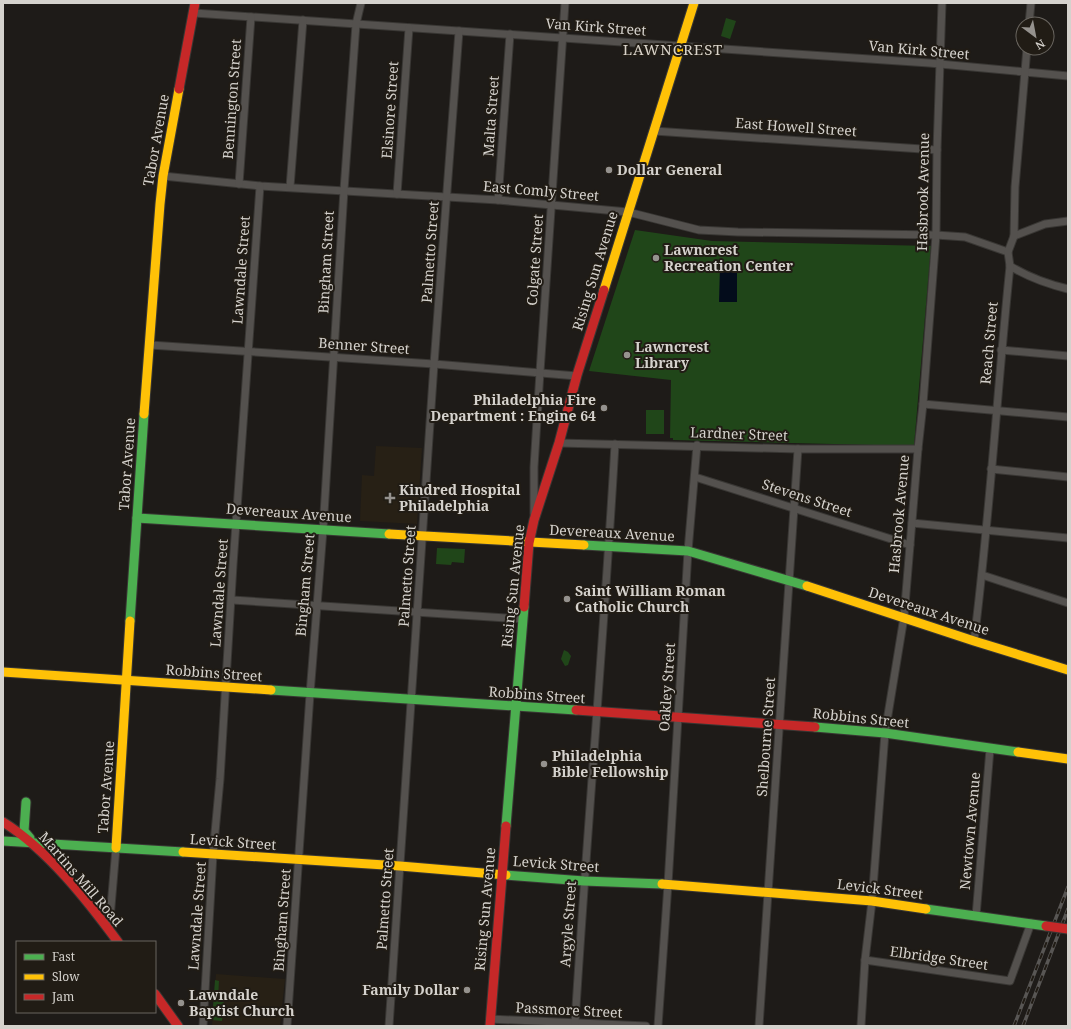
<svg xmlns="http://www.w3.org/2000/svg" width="1071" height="1029" font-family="'Noto Serif',serif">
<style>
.built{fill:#272015}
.green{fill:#204619}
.water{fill:#030c1b}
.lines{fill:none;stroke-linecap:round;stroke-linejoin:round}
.street-casing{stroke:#393734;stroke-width:9}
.fast-casing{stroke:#393734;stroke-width:11}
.slow-casing{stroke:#393734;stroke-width:11}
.jam-casing{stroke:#393734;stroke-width:11}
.street{stroke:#54514e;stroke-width:7}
.fast{stroke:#4caf50;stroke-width:9}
.slow{stroke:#ffc107;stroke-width:9}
.jam{stroke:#c62828;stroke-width:9}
.rail-casing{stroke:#585654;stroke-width:3.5}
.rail{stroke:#211c15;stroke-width:2;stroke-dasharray:6;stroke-linecap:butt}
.jam-bridge-casing{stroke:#393734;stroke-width:11;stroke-linecap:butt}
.jam-bridge{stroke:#c62828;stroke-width:9}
.poi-dot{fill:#95928e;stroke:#211c15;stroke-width:1.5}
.labels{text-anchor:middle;stroke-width:4;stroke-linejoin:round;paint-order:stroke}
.street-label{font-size:14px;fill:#d5d2cd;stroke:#211c15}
.poi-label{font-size:14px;font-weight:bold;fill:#d5d2cd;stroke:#211c15;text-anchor:start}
.neighbourhood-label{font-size:15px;letter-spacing:1px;fill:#d9d3c9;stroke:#211c15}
</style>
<rect width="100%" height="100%" fill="#1e1b18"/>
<!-- built -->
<g class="built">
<path d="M376,446L422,448L417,524L360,521L362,475L374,476Z"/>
<path d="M216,974L285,979L280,1026H212Z"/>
</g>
<!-- green -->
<g class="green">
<path d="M726,18L736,21L730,39L721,36Z"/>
<path d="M635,230L712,241L931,246L914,446L673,440V438H670L671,380L589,371Z"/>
<rect x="646" y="410" width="18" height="24"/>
<path d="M437,548L465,549L464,563L452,562L451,565L436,564Z"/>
<path d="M564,650L568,652L571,656L568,665L565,666L561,659Z"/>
<path d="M215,980L219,981L218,998H224L222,1021L212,1020Z"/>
</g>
<!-- water -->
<path class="water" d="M720,266H737V302H719Z"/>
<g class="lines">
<!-- street casing -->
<g class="street-casing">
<g id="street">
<path d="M194,13L929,63L1068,76"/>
<path d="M1029,24L1031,3"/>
<path d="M654,131L937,150"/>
<path d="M163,176L260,186L498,200L628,212L699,230L738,232L936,235L965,237L1008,252"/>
<path d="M239,184L251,17"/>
<path d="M290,187L303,20"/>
<path d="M397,194L409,28"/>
<path d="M498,200L510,34"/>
<path d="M1014,236L1045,224L1068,221"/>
<path d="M1010,266C1028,277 1047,284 1068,289"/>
<path d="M150,345L434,364L577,376"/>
<path d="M1001,350L1068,356"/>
<path d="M923,404L1068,417"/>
<path d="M559,443L798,449H918"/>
<path d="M991,469L1068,477"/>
<path d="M695,477L910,545"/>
<path d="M534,514V467L540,372L565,3"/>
<path d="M912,523L1068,538"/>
<path d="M982,575L1068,603"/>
<path d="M232,600L523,619"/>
<path d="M974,641C990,516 997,391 1010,266L1008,252L1014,236L1015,187L1027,48"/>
<path d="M976,916L990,749"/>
<path d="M109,930L116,848"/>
<path d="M865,960L1010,981L1031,923"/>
<path d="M490,1019L646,1026"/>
<path d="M575,1023C587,830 604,637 615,444"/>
<path d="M203,1026L213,854L220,779L233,565L260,186"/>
<path d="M287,1026L310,694L323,530L344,190L356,24L361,3"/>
<path d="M389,1026L434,364L459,31"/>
<path d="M658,1026L668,884L688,551L697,445"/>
<path d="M759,1026L798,449"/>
<path d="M861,1026L865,960L872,901L885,733L904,617L918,449L923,404L936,235L937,150L942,3"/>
</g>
</g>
<!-- fast casing -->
<g class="fast-casing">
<g id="fast">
<path d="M137,518L389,534"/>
<path d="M584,545L688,551L807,586"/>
<path d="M130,621L144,414"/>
<path d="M271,690L576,710"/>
<path d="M815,727L885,733L1018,752"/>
<path d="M26,802L24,831L30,838"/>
<path d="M506,826L524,607"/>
<path d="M3,841L183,852"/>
<path d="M506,875L584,881L662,884"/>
<path d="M926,909L1046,926"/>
</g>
</g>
<!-- slow casing -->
<g class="slow-casing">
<g id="slow">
<path d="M604,290L694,3"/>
<path d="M144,414L160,204L163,176L179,89"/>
<path d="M389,534L584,545"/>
<path d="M807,586L974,641L1068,670"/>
<path d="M3,672L271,690"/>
<path d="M1018,752L1068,759"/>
<path d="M116,848L130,621"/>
<path d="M183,852L400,866L506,875"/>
<path d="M662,884L872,901L926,909"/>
</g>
</g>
<!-- jam casing -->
<g class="jam-casing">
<g id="jam">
<path d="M179,89L195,3"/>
<path d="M524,607L529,543L534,520L559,443L577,375L604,290"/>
<path d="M576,710L815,727"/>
<path d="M3,822C48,850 87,900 118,942"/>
<path d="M155,994L178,1026"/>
<path d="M490,1026L506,826"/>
</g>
</g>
<!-- street -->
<use href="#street" class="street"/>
<!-- fast -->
<use href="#fast" class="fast"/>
<!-- slow -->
<use href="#slow" class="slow"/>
<!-- jam -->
<use href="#jam" class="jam"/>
<!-- rail casing -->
<g class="rail-casing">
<g id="rail">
<path d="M1014,1026L1068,887"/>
<path d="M1023,1026L1068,909"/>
</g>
</g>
<!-- rail -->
<use href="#rail" class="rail"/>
<!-- jam-bridge casing -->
<g class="jam-bridge-casing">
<path id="jam-bridge" d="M1046,926L1068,929"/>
</g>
<!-- jam-bridge -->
<use href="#jam-bridge" class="jam-bridge"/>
</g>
<!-- markers -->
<g class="poi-dot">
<circle cx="609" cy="170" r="4"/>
<circle cx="656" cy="258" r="4"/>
<circle cx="627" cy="355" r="4"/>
<circle cx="604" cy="408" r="4"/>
<path d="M388 492h4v4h4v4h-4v4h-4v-4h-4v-4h4z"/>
<circle cx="567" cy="599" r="4"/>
<circle cx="544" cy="764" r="4"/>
<circle cx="467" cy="990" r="4"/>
<circle cx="181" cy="1003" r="4"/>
</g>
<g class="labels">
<!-- street labels -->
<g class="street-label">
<text transform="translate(596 27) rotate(4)" y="5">Van Kirk Street</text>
<text transform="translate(919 50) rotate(5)" y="5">Van Kirk Street</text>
<text transform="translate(232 99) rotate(-86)" y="5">Bennington Street</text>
<text transform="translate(390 110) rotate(-86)" y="5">Elsinore Street</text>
<text transform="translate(491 116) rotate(-86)" y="5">Malta Street</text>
<text transform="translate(796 127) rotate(4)" y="5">East Howell Street</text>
<text transform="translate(156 140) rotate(-80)" y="5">Tabor Avenue</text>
<text transform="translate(541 191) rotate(5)" y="5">East Comly Street</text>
<text transform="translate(923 192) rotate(-89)" y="5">Hasbrook Avenue</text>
<text transform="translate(430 252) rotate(-86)" y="5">Palmetto Street</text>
<text transform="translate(535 260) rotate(-86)" y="5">Colgate Street</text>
<text transform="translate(326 262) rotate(-87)" y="5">Bingham Street</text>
<text transform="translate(241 270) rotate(-86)" y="5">Lawndale Street</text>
<text transform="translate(595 271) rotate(-73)" y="5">Rising Sun Avenue</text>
<text transform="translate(989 343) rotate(-85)" y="5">Reach Street</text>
<text transform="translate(364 346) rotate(4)" y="5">Benner Street</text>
<text transform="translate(739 434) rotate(2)" y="5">Lardner Street</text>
<text transform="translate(127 464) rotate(-86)" y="5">Tabor Avenue</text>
<text transform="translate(807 498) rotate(18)" y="5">Stevens Street</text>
<text transform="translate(289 513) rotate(4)" y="5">Devereaux Avenue</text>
<text transform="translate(899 514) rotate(-85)" y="5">Hasbrook Avenue</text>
<text transform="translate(612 533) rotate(3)" y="5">Devereaux Avenue</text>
<text transform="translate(407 576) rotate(-86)" y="5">Palmetto Street</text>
<text transform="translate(305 585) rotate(-85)" y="5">Bingham Street</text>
<text transform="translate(513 586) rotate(-84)" y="5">Rising Sun Avenue</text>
<text transform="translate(219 593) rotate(-86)" y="5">Lawndale Street</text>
<text transform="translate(929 611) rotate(18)" y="5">Devereaux Avenue</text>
<text transform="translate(214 673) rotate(4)" y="5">Robbins Street</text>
<text transform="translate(667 687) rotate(-86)" y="5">Oakley Street</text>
<text transform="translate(537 695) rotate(4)" y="5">Robbins Street</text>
<text transform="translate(861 718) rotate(6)" y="5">Robbins Street</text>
<text transform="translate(766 737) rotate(-86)" y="5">Shelbourne Street</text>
<text transform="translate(106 787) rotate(-86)" y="5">Tabor Avenue</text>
<text transform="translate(970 831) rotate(-85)" y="5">Newtown Avenue</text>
<text transform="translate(233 842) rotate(4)" y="5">Levick Street</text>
<text transform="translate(556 864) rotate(4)" y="5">Levick Street</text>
<text transform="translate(81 879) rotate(49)" y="5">Martins Mill Road</text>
<text transform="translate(880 889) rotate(7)" y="5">Levick Street</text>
<text transform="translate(385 899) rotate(-86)" y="5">Palmetto Street</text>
<text transform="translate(485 909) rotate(-85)" y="5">Rising Sun Avenue</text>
<text transform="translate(197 916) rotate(-86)" y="5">Lawndale Street</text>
<text transform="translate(282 920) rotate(-86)" y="5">Bingham Street</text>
<text transform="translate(568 924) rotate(-86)" y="5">Argyle Street</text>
<text transform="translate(939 958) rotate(8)" y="5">Elbridge Street</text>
<text transform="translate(569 1010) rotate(3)" y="5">Passmore Street</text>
</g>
<!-- poi labels -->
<g class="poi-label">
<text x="617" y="175">Dollar General</text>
<text x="664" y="255">Lawncrest<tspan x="664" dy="16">Recreation Center</tspan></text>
<text x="635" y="352">Lawncrest<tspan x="635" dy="16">Library</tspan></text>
<text x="596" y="405" text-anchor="end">Philadelphia Fire<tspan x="596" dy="16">Department : Engine 64</tspan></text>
<text x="399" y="495">Kindred Hospital<tspan x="399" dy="16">Philadelphia</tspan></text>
<text x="575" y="596">Saint William Roman<tspan x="575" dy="16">Catholic Church</tspan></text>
<text x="552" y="761">Philadelphia<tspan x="552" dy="16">Bible Fellowship</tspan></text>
<text x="459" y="995" text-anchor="end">Family Dollar</text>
<text x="189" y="1000">Lawndale<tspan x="189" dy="16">Baptist Church</tspan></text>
</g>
<!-- neighbourhood labels -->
<g class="neighbourhood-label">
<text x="673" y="55">LAWNCREST</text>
</g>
</g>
<!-- border -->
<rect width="1071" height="1029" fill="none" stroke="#d5d2cd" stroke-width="8"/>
<!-- legend -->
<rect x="16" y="941" width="140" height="72" fill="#211c15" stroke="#69655f"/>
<rect x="24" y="954" width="20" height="6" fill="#4caf50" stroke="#69655f"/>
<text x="52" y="961" font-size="12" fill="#d5d2cd">Fast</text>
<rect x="24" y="974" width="20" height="6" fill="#ffc107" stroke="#69655f"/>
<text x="52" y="981" font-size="12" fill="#d5d2cd">Slow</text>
<rect x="24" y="994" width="20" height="6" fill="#c62828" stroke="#69655f"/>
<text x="52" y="1001" font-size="12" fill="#d5d2cd">Jam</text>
<!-- north arrow -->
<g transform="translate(1035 36) rotate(148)"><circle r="19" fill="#211c15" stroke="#69655f"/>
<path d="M0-3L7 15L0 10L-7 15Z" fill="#95928e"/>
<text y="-6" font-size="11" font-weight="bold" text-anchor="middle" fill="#d5d2cd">N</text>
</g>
</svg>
